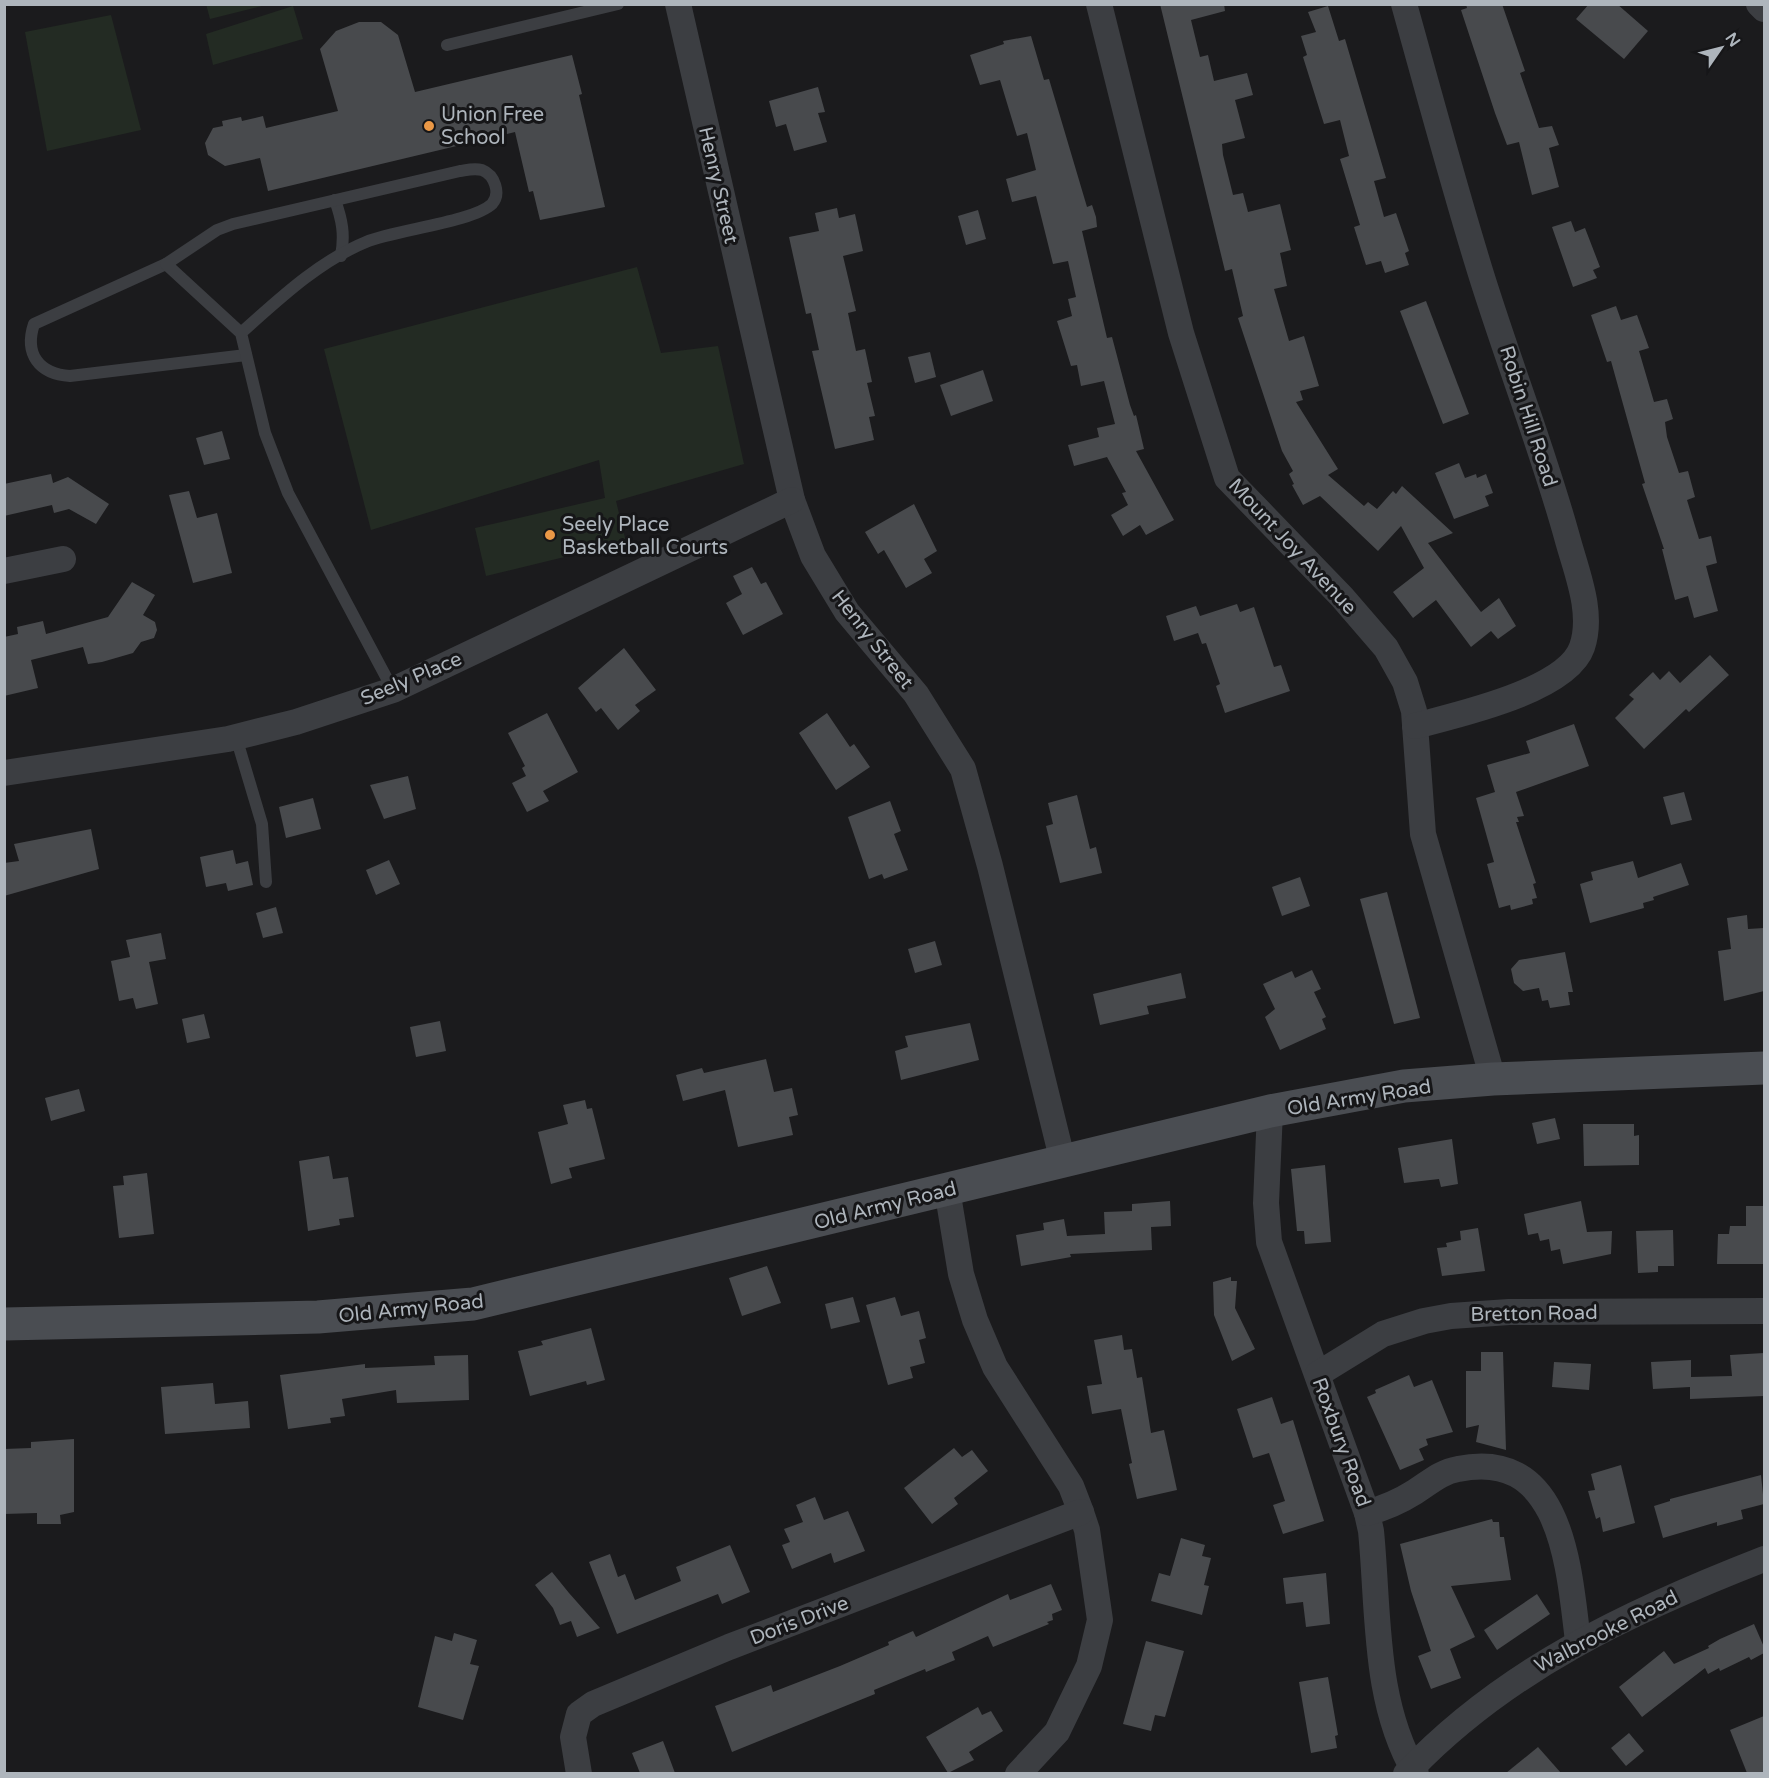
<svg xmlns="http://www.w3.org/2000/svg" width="1769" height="1778" font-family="'Varela Round',sans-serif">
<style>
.green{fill:#232b23}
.building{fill:#484a4d}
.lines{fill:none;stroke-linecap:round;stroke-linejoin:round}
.lane{stroke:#3c3e42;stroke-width:12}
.street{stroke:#3c3e42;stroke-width:26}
.secondary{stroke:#4a4d52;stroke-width:33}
.poi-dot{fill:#ea9846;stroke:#161618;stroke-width:2}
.labels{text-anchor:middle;stroke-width:6;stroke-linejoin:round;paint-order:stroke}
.poi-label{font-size:20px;fill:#aeb5bc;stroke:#161618;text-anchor:start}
.street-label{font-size:20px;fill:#aeb5bc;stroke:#161618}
</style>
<rect width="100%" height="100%" fill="#1b1b1d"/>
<!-- green -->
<g class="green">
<path d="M206,4H266V5L210,19Z"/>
<path d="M293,6L303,39L213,65L206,34Z"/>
<path d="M111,15L141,130L47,151L25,32Z"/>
<path d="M637,267L661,353L718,346L744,464L616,501L626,542L486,576L475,528L605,498L599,460L371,530L324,349Z"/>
</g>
<!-- building -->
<g class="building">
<path d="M1160,4H1224L1225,11L1191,20L1200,57L1208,55L1214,81L1247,73L1253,95L1235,100L1245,138L1222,144L1223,155L1233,195L1243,193L1248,212L1280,204L1291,250L1280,253L1287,286L1274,289L1289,341L1304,336L1319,386L1300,391L1303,400L1296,402L1338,469L1328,475L1364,506L1368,502L1377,509L1393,491L1396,494L1402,486L1453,533L1428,543L1481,612L1499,598L1516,626L1498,639L1491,631L1471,647L1436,600L1413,618L1393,592L1424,568L1401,526L1378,551L1320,496L1303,505L1292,485L1294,484L1289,474L1293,471L1282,451L1238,318L1243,316L1232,269L1225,271Z"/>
<path d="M1466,4H1502L1525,71L1520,73L1539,128L1552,126L1559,145L1549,148L1559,187L1532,195L1519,142L1507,145L1495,113L1461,10L1467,8Z"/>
<path d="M1589,4H1617L1648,31L1624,59L1576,19Z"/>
<path d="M1328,6L1339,41L1345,39L1386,178L1374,181L1384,217L1396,213L1409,251L1405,253L1409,265L1385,273L1381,261L1366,265L1354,227L1360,225L1340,159L1349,156L1340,120L1324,124L1303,57L1307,55L1301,36L1316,32L1308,12Z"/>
<path d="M359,22H381L398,35L415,92L572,55L582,94L579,95L605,207L540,220L533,191L529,192L515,132L268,191L260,158L225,166L208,155L205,143L213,128L223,126L222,121L241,117L242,121L263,116L266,128L338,111L320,49L336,31Z"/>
<path d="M1031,36L1044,80L1049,79L1087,207L1092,205L1096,217L1097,227L1082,231L1107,338L1112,337L1130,405L1134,416L1136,415L1144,449L1136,451L1174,520L1146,535L1140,525L1123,536L1111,515L1128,505L1122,493L1126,492L1107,457L1074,466L1068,445L1099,437L1097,428L1115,424L1104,381L1081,386L1077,365L1071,366L1057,321L1072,316L1068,299L1076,297L1068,261L1053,264L1036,196L1012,202L1006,179L1036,170L1027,133L1017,136L1000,80L980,85L970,55L1004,44L1003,41Z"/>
<path d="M818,87L825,112L818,113L827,142L794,151L786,124L776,127L769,101Z"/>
<path d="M837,208L839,218L855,214L863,251L843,256L856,311L848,313L856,351L865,349L872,382L867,383L875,416L869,417L874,440L835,449L812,351L819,350L811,313L806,314L789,237L819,231L815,213Z"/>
<path d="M978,210L986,239L966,245L958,216Z"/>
<path d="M1571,221L1575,232L1585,228L1600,267L1593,270L1597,278L1573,287L1552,227Z"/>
<path d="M1426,301L1469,414L1443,424L1400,311Z"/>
<path d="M1616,306L1621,320L1637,315L1649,348L1639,351L1654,402L1667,399L1673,419L1665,422L1667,437L1679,473L1688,471L1695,497L1687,500L1699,539L1711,536L1717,563L1706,566L1718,611L1694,618L1688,596L1675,600L1662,549H1664L1642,484L1645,483L1611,361L1607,362L1591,315Z"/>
<path d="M930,352L936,377L915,383L908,357Z"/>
<path d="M983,370L993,401L951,416L940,385Z"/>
<path d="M222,431L230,459L204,465L196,438Z"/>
<path d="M1459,463L1465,478L1476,474L1477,478L1486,474L1493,493L1485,496L1489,506L1454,519L1435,473Z"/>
<path d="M51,474L53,483L68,477L109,504L96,524L69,509L54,513L52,505L4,516V484Z"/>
<path d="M189,491L197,518L217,513L232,573L193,583L169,495Z"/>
<path d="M914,504L937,551L924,559L932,573L906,588L884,550L878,554L865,532Z"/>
<path d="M752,567L761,584L766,582L783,614L743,635L726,603L742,594L733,576Z"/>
<path d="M132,582L155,595L143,615L155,622L157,630L154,638L141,642L133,653L102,662L88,664L83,647L31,660L38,688L4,696V637L18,634L17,627L43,621L46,634L108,617Z"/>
<path d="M1237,604L1240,612L1254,607L1274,667L1281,665L1290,691L1225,713L1216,686L1220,684L1206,643L1202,644L1198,633L1174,641L1166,616L1196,606L1200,616Z"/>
<path d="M624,648L656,690L635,705L640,711L618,730L601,708L596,712L578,688Z"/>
<path d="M1710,655L1729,675L1689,712L1686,709L1644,749L1615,718L1634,699L1629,695L1653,672L1660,680L1669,671L1680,683Z"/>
<path d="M547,713L578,772L543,791L549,801L527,812L512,783L526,776L522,768L525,766L508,733Z"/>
<path d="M827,713L850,747L854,744L870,767L836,790L799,733Z"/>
<path d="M1574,724L1589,766L1516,792L1524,816L1517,817L1519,822H1516L1536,883L1533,884L1537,898L1532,899L1533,904L1511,910L1510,905L1499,908L1487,864L1494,862L1476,798L1495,792L1487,765L1530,753L1526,741Z"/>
<path d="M408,776L416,809L384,819L370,785Z"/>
<path d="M1684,792L1692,820L1671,825L1663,797Z"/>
<path d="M1077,795L1090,849L1096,847L1102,873L1060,883L1046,826L1053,824L1048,803Z"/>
<path d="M313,798L321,829L286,838L279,807Z"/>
<path d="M890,801L901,831L894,834L908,870L884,879L882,874L869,879L848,817Z"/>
<path d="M91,829L99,869L4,896V863L19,861L14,844Z"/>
<path d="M233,850L236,864L248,861L253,885L228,891L226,883L206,887L200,857Z"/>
<path d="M389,860L400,884L376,895L366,870Z"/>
<path d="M1633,861L1638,878L1681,863L1689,885L1653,897L1654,900L1643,903L1644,908L1590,923L1580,884L1593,880L1591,872Z"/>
<path d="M1300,877L1310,906L1282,916L1272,887Z"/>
<path d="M1387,892L1420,1018L1394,1024L1360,899Z"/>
<path d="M276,907L283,933L263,938L256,913Z"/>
<path d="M1747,915L1748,929L1764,928V991L1724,1001L1718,951L1731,949L1727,918Z"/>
<path d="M161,933L166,959L149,962L158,1004L136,1009L133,998L119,1001L111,961L130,957L126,940Z"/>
<path d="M935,941L942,965L915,973L908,949Z"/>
<path d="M1565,952L1573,992H1568L1570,1005L1550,1008L1548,1000L1542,1001L1539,988L1523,991L1514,983L1511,969L1519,960Z"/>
<path d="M1312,970L1321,989L1314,992L1326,1017L1322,1019L1326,1029L1280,1050L1265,1017L1275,1009L1263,984L1292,971L1295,978Z"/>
<path d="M1181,973L1186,998L1147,1006L1149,1014L1100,1025L1093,994Z"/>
<path d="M204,1014L210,1038L187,1043L182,1019Z"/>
<path d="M440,1021L446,1051L416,1057L410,1027Z"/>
<path d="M970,1023L979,1060L901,1080L895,1051L908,1047L905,1036Z"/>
<path d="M766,1059L774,1092L792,1088L798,1115L789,1117L793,1135L738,1147L725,1090L683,1101L676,1075L702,1068L704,1073Z"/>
<path d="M79,1089L85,1111L51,1121L45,1098Z"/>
<path d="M585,1100L587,1109L592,1108L605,1159L569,1168L572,1178L551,1184L538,1132L568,1124L563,1105Z"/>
<path d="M1555,1118L1560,1139L1537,1144L1532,1123Z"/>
<path d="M1583,1124H1634V1136L1639,1135V1165L1584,1166Z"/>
<path d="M1452,1139L1458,1184L1441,1187L1439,1179L1404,1183L1398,1148Z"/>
<path d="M329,1156L333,1179L348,1177L354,1217L339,1219L340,1225L308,1231L299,1161Z"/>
<path d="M1325,1165L1331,1242L1305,1244L1304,1231H1297L1291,1169Z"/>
<path d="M147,1173L154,1234L119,1238L113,1186L124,1185L123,1176Z"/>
<path d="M1170,1201L1171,1226L1151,1227L1152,1250L1070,1254L1071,1257L1021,1266L1016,1235L1044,1230L1043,1223L1064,1219L1067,1236L1105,1234L1104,1212L1132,1211V1204Z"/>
<path d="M1581,1201L1587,1232L1612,1231L1611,1254L1563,1264L1560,1249L1551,1251L1549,1239L1540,1241L1538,1233L1528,1235L1524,1214Z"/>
<path d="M1746,1206H1764V1264H1717L1718,1234H1729L1730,1226H1746Z"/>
<path d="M1478,1228L1485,1271L1442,1276L1437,1248L1447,1247L1446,1243L1461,1240L1460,1231Z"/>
<path d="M1673,1230L1674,1266H1658V1272L1638,1273L1636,1231Z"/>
<path d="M767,1266L781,1303L742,1316L729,1278Z"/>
<path d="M1231,1277V1281H1237L1235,1308L1255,1349L1232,1361L1214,1315L1213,1282Z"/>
<path d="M853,1297L860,1322L831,1329L825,1304Z"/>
<path d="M895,1297L901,1316L919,1311L926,1338L919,1340L925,1363L910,1367L913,1378L888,1385L866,1305Z"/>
<path d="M591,1328L605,1380L587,1385L586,1381L530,1396L518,1351L543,1345L541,1341Z"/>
<path d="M1122,1335L1124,1350L1132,1349L1137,1378L1142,1377L1151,1433L1164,1430L1177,1490L1137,1499L1129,1464L1132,1463L1121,1409L1092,1414L1087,1386L1102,1384L1094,1340Z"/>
<path d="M1481,1352H1503L1506,1450L1476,1442L1479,1425L1466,1428V1371H1481Z"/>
<path d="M1764,1353V1396L1690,1399V1387L1653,1389L1651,1362L1691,1360V1377L1732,1376L1730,1355Z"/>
<path d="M468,1355L469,1400L397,1403L396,1390L342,1399L345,1416L330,1418L331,1423L288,1429L280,1375L365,1364V1368L435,1365L434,1356Z"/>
<path d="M1554,1362L1591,1364L1589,1390L1552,1387Z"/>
<path d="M1409,1375L1414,1387L1432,1380L1453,1432L1426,1439L1428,1445L1419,1449L1424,1460L1400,1470L1367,1397L1376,1393L1375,1390Z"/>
<path d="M213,1383L215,1404L248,1401L250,1428L165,1434L161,1387Z"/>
<path d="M1272,1397L1281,1424L1293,1420L1324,1521L1283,1534L1273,1505L1285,1501L1269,1453L1253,1458L1237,1409Z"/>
<path d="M74,1439V1512L60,1515L61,1524H37V1513L4,1514V1449L31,1448V1442Z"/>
<path d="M954,1448L962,1457L972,1450L988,1471L954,1498L958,1504L932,1524L904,1488Z"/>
<path d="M1621,1465L1635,1523L1603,1532L1600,1517L1596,1519L1588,1491L1595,1490L1591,1474Z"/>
<path d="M1761,1475L1764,1504L1741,1510L1743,1519L1717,1526V1522L1663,1538L1654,1506L1670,1501V1499Z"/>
<path d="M815,1497L824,1520L848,1511L865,1551L834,1563L831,1553L792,1569L782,1545L790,1542L784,1529L803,1522L796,1505Z"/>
<path d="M1492,1519L1493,1522H1499L1500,1537H1504L1511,1580L1451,1586L1475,1637L1450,1649L1461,1678L1431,1689L1418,1656L1431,1651L1411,1591L1400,1544Z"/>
<path d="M1181,1538L1205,1545L1202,1556L1211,1558L1204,1585L1209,1586L1202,1615L1151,1601L1159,1573L1170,1576Z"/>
<path d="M730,1545L750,1592L722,1604L718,1594L617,1634L589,1562L610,1554L618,1577L625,1574L635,1600L681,1581L676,1567Z"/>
<path d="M552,1572L569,1593L600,1628L577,1637L571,1621L560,1625L553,1608L535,1585Z"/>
<path d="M1326,1573L1330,1624L1306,1627L1303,1602L1286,1604L1283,1578Z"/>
<path d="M1051,1584L1062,1610L1052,1614L1053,1620L1047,1622L1049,1624L993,1647L988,1636L952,1652L955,1660L926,1672L925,1669L874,1690L875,1694L732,1752L715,1706L771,1685L773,1692L840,1666L889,1645L888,1642L913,1631L916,1637L1008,1594L1010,1600Z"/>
<path d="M1537,1594L1550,1614L1497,1650L1484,1630Z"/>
<path d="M1754,1624L1764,1647V1653L1751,1660L1749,1657L1720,1671L1719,1668L1708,1674L1705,1668L1642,1717L1619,1687L1664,1651L1674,1664L1709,1648L1708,1646L1720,1639Z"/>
<path d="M454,1633L477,1640L470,1664L479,1666L463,1720L418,1707L435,1636L452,1641Z"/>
<path d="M1146,1641L1184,1651L1165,1717L1155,1715L1151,1731L1123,1724Z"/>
<path d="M1328,1677L1338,1735L1335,1736L1337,1748L1311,1753L1299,1682Z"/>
<path d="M978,1707L982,1715L991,1711L1003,1731L969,1752L974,1760L948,1773L926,1737Z"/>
<path d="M1764,1716V1773H1747L1730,1730Z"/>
<path d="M1629,1733L1644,1751L1626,1766L1611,1748Z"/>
<path d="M663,1741L675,1773H640L632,1753Z"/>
<path d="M1538,1747L1561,1773H1506Z"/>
</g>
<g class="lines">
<!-- lane -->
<g class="lane">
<path d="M447,45L618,4"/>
<path d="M335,200C342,220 345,234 341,256"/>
<path d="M166,264L34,324C24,354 39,374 70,376L246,355"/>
<path d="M241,333C278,300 319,261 366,242C395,230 473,222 492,204C501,194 495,175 482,170C474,168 467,170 460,171L233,224L217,230L166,264L241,333L265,433L288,493L393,690"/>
<path d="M236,737L262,824L266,882"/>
</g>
<!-- street -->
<g class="street">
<path d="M678,4L792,500L813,556L847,612L916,694L963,769L990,866L1063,1162"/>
<path d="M1099,4L1181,333L1227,478L1342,597L1386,648L1405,682L1414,711L1423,834L1493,1079"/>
<path d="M1404,4C1428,90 1451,176 1477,261C1505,354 1541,443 1567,537C1576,571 1594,612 1582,647C1567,691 1456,715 1415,726"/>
<path d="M1759,4L1764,9"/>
<path d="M4,571L63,559"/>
<path d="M4,773L228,739L296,722L393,690L792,500"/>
<path d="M1270,1111L1266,1203L1269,1242L1367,1513L1371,1531C1379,1612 1373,1702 1416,1774"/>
<path d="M947,1189L961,1274L975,1320L995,1367L1071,1486L1081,1512L1087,1530L1100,1620L1089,1666L1057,1732L1018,1774"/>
<path d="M1318,1374L1383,1334L1424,1321L1451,1316L1509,1312L1764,1311"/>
<path d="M1367,1513C1384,1508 1399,1502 1413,1493C1428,1484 1440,1472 1458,1469C1563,1447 1569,1570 1578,1641"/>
<path d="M579,1774L573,1737L579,1714L593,1704L729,1647L1081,1512"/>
<path d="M1406,1774C1505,1669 1633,1610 1764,1559"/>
</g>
<!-- secondary -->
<path class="secondary" d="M4,1324L318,1317L473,1304L1270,1111L1404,1086L1493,1079L1764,1068"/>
</g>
<!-- markers -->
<g class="poi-dot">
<circle cx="429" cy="126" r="6"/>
<circle cx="550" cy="535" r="6"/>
</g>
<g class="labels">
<!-- poi labels -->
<g class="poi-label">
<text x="441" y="121">Union Free<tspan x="441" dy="23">School</tspan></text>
<text x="562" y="531">Seely Place<tspan x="562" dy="23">Basketball Courts</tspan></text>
</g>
<!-- street labels -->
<g class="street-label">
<text transform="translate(719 185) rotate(77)" y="7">Henry Street</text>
<text transform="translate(1529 416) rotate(72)" y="7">Robin Hill Road</text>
<text transform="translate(1293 546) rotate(47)" y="7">Mount Joy Avenue</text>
<text transform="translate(873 639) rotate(52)" y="7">Henry Street</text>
<text transform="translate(411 678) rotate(-23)" y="7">Seely Place</text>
<text transform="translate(1359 1097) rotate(-9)" y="7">Old Army Road</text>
<text transform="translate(885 1205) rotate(-14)" y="7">Old Army Road</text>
<text transform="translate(411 1308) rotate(-6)" y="7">Old Army Road</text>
<text transform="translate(1534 1313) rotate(-1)" y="7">Bretton Road</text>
<text transform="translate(1342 1442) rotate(70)" y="7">Roxbury Road</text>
<text transform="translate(799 1620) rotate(-21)" y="7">Doris Drive</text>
<text transform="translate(1606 1631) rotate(-27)" y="7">Walbrooke Road</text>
</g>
</g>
<!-- border -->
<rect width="1769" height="1778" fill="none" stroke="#aeb5bc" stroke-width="12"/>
<!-- north arrow -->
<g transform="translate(1721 48) rotate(55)" stroke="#161618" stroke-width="4.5" paint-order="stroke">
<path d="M0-4.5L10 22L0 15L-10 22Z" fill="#aeb5bc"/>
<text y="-9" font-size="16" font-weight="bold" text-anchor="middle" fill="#aeb5bc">N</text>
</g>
</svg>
